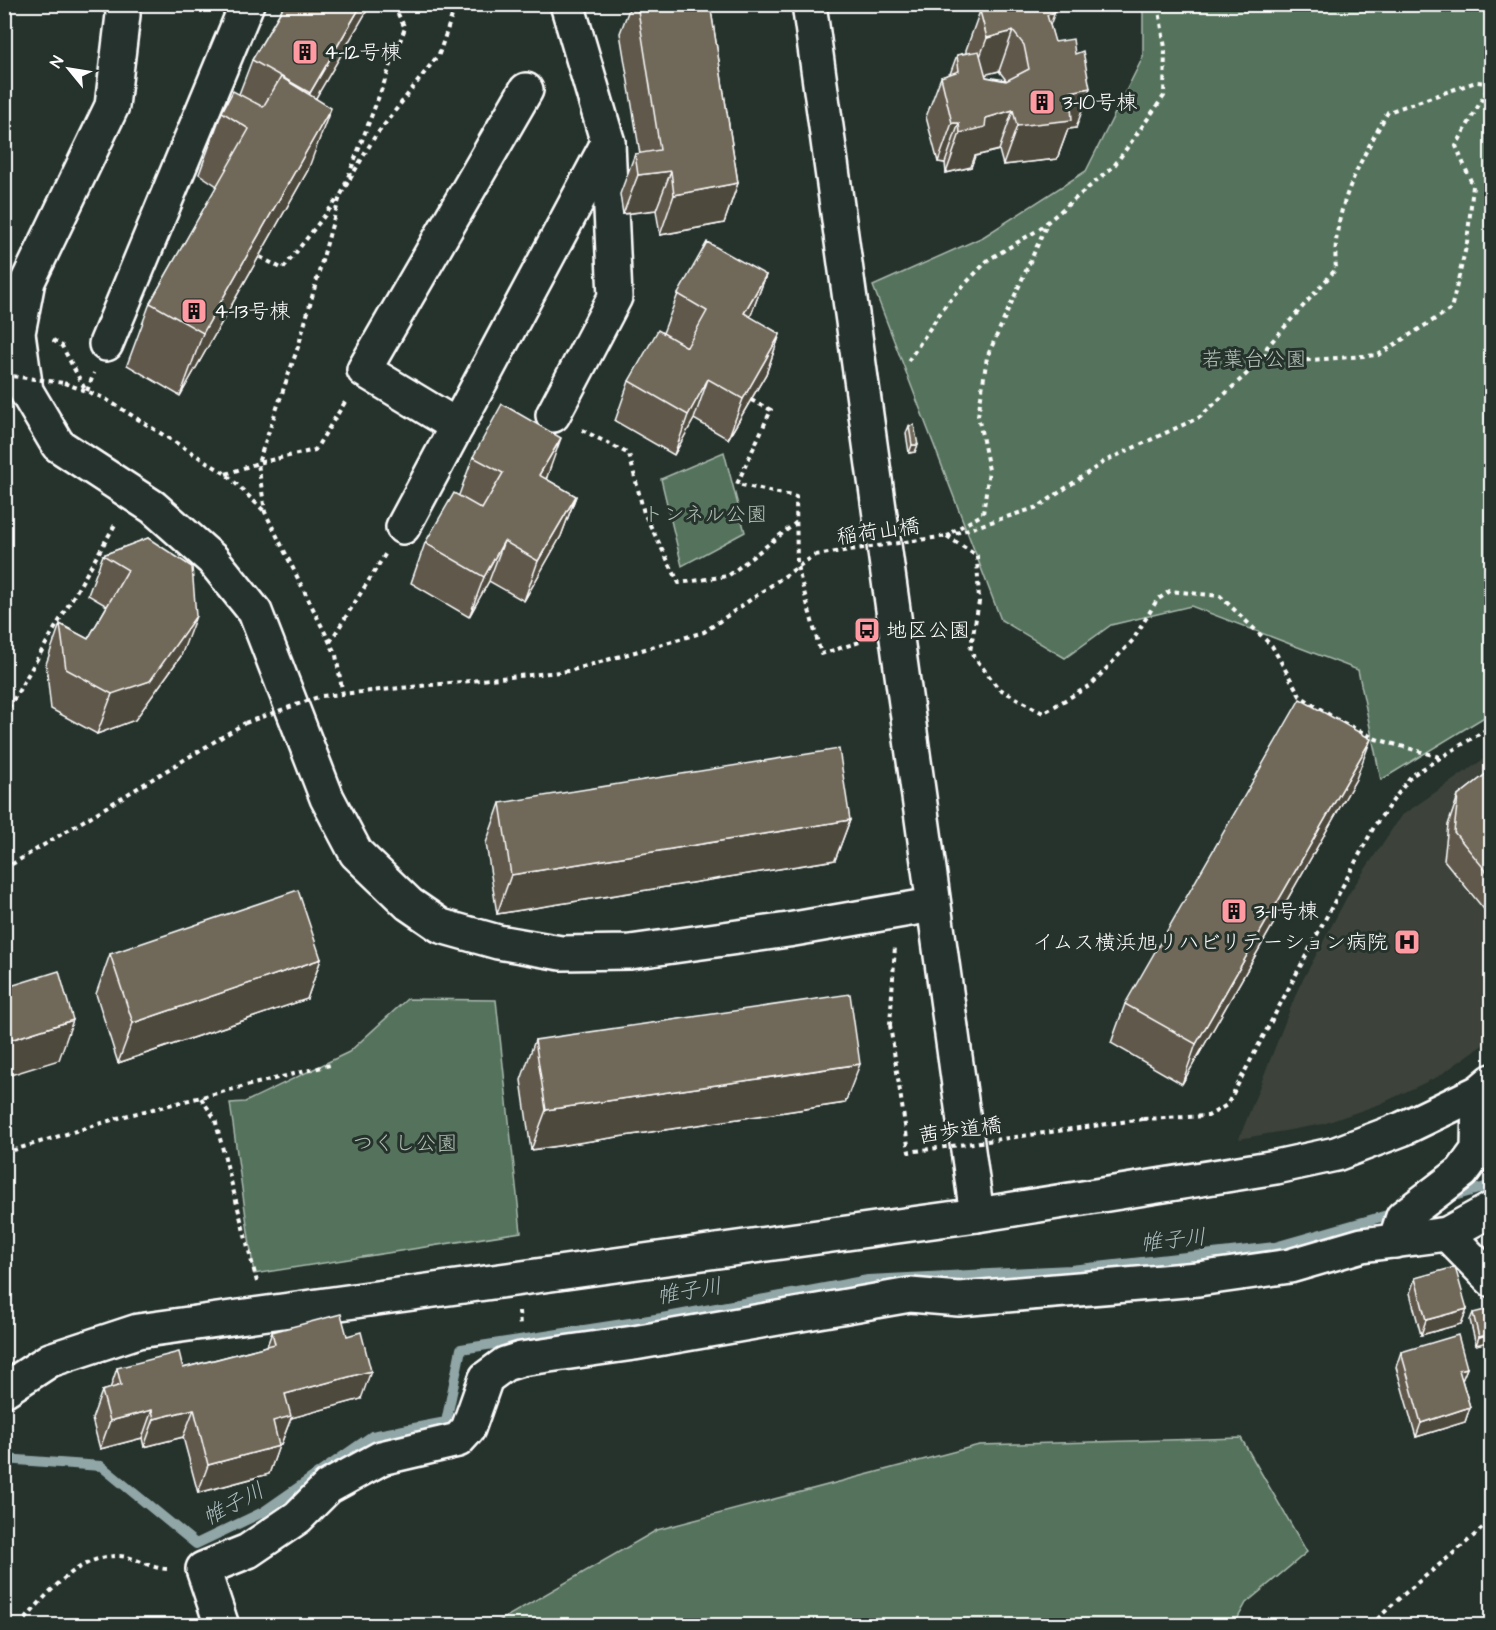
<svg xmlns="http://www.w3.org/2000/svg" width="1496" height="1630" font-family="'Architects Daughter','Klee One',sans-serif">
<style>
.built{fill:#3c433a}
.green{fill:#54735c;stroke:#aab9ae;stroke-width:1.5}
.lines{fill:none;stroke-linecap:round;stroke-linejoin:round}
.stream{stroke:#91a6a7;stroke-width:10}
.minor-casing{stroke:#fff;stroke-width:38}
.path{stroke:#fff;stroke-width:4;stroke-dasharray:4.5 4.5;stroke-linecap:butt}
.minor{stroke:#26332d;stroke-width:33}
.path-bridge{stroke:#fff;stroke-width:4;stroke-dasharray:4.5 4.5;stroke-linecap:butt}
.wall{fill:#60594c;stroke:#fff;stroke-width:1.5;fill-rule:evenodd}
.shaded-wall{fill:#4e483e;stroke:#fff;stroke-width:1.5}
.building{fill:#706758;stroke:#fff;stroke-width:1.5}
.labels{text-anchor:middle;stroke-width:6;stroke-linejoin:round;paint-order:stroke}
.poi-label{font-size:21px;fill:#fff;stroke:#26332d;text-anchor:start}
.park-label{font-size:21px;fill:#b2c0b6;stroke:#26332d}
.street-label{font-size:21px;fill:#fff;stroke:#26332d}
.water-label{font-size:22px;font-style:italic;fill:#acbcbd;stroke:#26332d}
</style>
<rect width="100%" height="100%" fill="#26332d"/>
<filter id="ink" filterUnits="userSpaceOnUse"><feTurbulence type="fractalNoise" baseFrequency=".0167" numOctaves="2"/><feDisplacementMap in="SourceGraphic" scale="12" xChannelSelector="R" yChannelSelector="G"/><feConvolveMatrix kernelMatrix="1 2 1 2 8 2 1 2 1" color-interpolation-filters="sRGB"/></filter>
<g filter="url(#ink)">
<!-- built -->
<path class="built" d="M1491,754V1039L1439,1076L1380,1104L1323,1124L1239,1139L1298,989L1348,895L1401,816Z"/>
<!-- green -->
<g class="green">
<path d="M1143,5H1491V713L1381,780L1358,670L1191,606L1111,625L1065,658L1001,620L873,286L983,237L1086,171L1143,57Z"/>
<path d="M724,452L745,532L682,566L661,479Z"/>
<path d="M407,999L496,1000L521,1232L254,1274L230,1103L245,1102L349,1052Z"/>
<path d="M1241,1438L1307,1552L1246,1603L1234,1625H492L657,1530L979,1445Z"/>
</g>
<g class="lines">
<!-- stream -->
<g class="stream">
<path d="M1447,1198L1492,1185"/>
<path d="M4,1459L101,1466L196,1544L263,1512L372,1436L446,1422L461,1349L662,1318L868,1280L1071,1270L1275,1247L1398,1212"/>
</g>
<!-- minor casing -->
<g class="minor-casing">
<g id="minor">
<path d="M122,4L123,15L112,106L28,281L18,333L26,391L58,445L153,507L213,560L255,612L327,798L356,853L409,904L441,926L498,942L561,953L630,952L788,930L933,905"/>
<path d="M809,4L977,1215"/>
<path d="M106,344L247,4"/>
<path d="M553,415L615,297L608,143"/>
<path d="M457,426L364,370L526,90"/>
<path d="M403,527L608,143L567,4"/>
<path d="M1447,1234L1492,1280"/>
<path d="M1395,1241L1403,1217L1462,1172L1478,1150L1479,1092"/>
<path d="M4,1390L50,1360L138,1331L977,1215L1276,1167L1336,1154L1402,1129L1479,1092L1492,1081"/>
<path d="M222,1626L203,1569L248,1551L298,1517L328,1487L381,1458L458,1440L468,1429L486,1378L505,1364L521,1359L634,1343L910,1295L959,1299L1198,1279L1290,1266L1362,1245L1447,1234L1492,1209"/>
</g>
</g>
<!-- path -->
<g class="path">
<path d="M1492,82L1491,83L1456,146L1473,186L1467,243L1451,309L1378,355L1297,361L1265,357L1267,347L1336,269C1331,211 1360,161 1388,112L1476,82L1491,83H1492"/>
<path d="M345,185L405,28L393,4"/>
<path d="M260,257L283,269L339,197"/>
<path d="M53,340L62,346L86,391"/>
<path d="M908,361L947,303L988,260L1038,230L1114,166L1164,96L1165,48L1158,4"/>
<path d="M64,383L104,398L226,474L264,511"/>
<path d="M87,391L94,373"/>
<path d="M751,400L771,410L737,484L796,497L797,566L821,654L863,641"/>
<path d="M582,430L629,454L644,513L679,583L728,576L797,522"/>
<path d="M226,474L258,463L315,450L347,399"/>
<path d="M952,532L983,514L989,470L978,416L987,357L1047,224"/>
<path d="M947,536L977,556L979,602L970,651L998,688L1043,713L1091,685L1133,640L1157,600L1170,591L1220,596L1272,646L1300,696L1336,719L1376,739L1443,758"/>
<path d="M947,536L1038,507L1105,461L1200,417L1265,357"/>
<path d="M330,642L386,553"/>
<path d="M343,695L336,655L265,512L258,463L299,344L340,196L374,138L439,54L456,4"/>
<path d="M322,696L569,671L704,632L815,555"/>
<path d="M4,716L116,523"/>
<path d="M4,869L245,723"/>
<path d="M890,1025L895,946"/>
<path d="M201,1098L215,1119L257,1282"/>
<path d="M1143,1119L1208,1116L1227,1105L1375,825L1411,776L1492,726"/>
<path d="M4,1153L125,1116L330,1065"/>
<path d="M519,1311L520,1328"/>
<path d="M20,1626C44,1597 75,1557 116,1556C134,1555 151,1570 170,1569"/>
<path d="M1371,1626C1408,1586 1453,1557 1492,1519"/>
</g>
<!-- minor -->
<use href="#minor" class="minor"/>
<!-- path-bridge -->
<g class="path-bridge">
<path d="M4,375L64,383"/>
<path d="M815,555L947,536"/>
<path d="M245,723L321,696"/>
<path d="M890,1025L909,1152L1143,1119"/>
</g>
</g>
<!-- wall -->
<g class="wall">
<path d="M285,4L316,98L308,170L180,396L127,365L150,303L217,186L199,174L222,112L239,94L252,60Z"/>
<path d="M631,4H710L738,183L724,223L660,235L656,210L623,214L620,194L635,154H640L620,33Z"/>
<path d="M985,4H1053L1050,25L1076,128L1068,129L1057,159L1003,165L999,150L975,156L971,167L946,173L945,163L938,162L926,117L941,77L950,74L957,55L966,53V50L980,11L983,10ZM999,71L1006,80L986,77L985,74Z"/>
<path d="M766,275L750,317L780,334L766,374L728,439L694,419L674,455L615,421L629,381L663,333L678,294Z"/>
<path d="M909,426L915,452L909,453L906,433Z"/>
<path d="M473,457L547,477L546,479L576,496L561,536L524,601L489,581L469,617L411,583L425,543L459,495Z"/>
<path d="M148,538L181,656L135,720L97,734L51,709L46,664L60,624L88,639L107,606L88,595L103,555Z"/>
<path d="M1491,770V918L1444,860L1448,825L1458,796Z"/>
<path d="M1356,779L1182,1084L1111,1043L1125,1004Z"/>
<path d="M500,803L850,820L835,860L497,914L486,843Z"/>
<path d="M110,954L321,959L307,999L118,1063L96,994Z"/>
<path d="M535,1040L845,1103L531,1150L521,1080Z"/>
<path d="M1415,1278L1467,1309L1461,1324L1421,1335L1410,1293Z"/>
<path d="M1473,1313L1491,1334V1341L1476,1345L1470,1320Z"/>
<path d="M272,1332L361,1399L291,1418L281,1444L279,1445L269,1474L198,1493L183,1437L144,1447L142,1438L100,1449L92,1419L102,1391L110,1389L117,1368H183L267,1346Z"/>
<path d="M1401,1352L1467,1368L1462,1380L1470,1407L1465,1422L1416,1437L1396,1367Z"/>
<path d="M1491,1442V1469L1488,1453Z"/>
</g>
<!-- shaded-wall -->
<g class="shaded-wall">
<path d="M362,4H371L296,132L310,93Z"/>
<path d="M1055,12L1040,52L1047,15Z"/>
<path d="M1013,31L999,71L972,78L987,38Z"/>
<path d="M1090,88L1076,128L1068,129L1057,159L1003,165L1017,126L1070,92Z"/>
<path d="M331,108L308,170L180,396L203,333Z"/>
<path d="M1013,110L999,150L975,156L971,167L946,173L960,133L986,118Z"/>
<path d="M952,123H959L945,163L938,162Z"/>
<path d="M671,171L656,210L623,214L638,175Z"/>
<path d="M738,183L724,223L660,235L674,195Z"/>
<path d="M766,275L751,315L729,353L744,313Z"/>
<path d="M780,334L766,374L728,439L743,399Z"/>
<path d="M708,379L694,419L674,455L688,415Z"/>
<path d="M561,438L547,477L525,515L539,475Z"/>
<path d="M912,445H918L915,452L909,453Z"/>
<path d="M576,496L561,536L524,601L538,561Z"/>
<path d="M504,541L489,581L469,617L484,577Z"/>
<path d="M196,616L181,656L135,720L97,734L112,694Z"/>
<path d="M1371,739L1356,779L1182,1084L1196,1044Z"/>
<path d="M850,820L835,860L497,914L511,875Z"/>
<path d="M321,959L307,999L118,1063L133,1023Z"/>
<path d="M73,1020L59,1060L4,1077V1042Z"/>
<path d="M860,1064L845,1103L531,1150L546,1110Z"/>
<path d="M1467,1309L1461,1324L1421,1335L1426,1320Z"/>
<path d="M1491,1334V1341L1476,1345L1479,1337Z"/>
<path d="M1467,1368L1461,1383L1459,1370Z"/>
<path d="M371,1371L361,1399L291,1418L281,1444L262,1449L273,1421L285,1394Z"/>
<path d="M1470,1407L1465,1422L1416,1437L1421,1423Z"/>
<path d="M194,1409L183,1437L144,1447L154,1419Z"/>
<path d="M152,1410L142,1438L100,1449L110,1421Z"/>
<path d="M279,1446L269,1474L198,1493L208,1465Z"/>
</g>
<!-- building -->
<g class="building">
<path d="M285,4H362L310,93L252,60Z"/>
<path d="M637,4H710L738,183L674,195L671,171L638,175L635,154L660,150Z"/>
<path d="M992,4H1053L1055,12L1047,15L1055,42L1073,39L1075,54L1083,51L1090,88L1070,92L1072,120L1017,126L1013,110L986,118L985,127L960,133L959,123H952L941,77L959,71L957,55L979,51L986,77L1006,81L1029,69L1024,45L1013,31L987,38L980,11L993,9Z"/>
<path d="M281,77L331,108L203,333L150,303L249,129L222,112L233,91L263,107Z"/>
<path d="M707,242L766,275L744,313L780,334L743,399L708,379L688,415L629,381L658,330L687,347L707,311L678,294Z"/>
<path d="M502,404L561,438L539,475L576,496L538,561L504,541L484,577L425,543L454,493L482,509L503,473L473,457Z"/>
<path d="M914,425L918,445H912L909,426Z"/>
<path d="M148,538L192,567L196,616L150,681L112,694L66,669L60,624L88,639L128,570L103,555Z"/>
<path d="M1300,699L1371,739L1196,1044L1125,1004Z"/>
<path d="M839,749L850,820L511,875L500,803Z"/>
<path d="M1491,770V877L1454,832L1458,796Z"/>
<path d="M298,890L321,959L133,1023L110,954Z"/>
<path d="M59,971L73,1020L4,1042V988Z"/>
<path d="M850,994L860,1064L546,1110L535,1040Z"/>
<path d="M1455,1267L1467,1309L1426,1320L1415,1278Z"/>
<path d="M1489,1309L1491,1319V1334L1479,1337L1473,1313Z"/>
<path d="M341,1314L347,1336L361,1332L371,1371L285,1394L291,1416L273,1421L279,1446L208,1465L194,1409L154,1419L152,1410L110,1421L102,1391L121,1385L117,1368L179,1352L183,1368L275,1344L272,1332Z"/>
<path d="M1458,1335L1467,1368L1459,1370L1470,1407L1421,1423L1401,1352Z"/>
</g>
</g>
<!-- icons -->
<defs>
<g id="building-square" transform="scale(1.35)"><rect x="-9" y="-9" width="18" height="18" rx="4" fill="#ff9aa2" stroke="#26332d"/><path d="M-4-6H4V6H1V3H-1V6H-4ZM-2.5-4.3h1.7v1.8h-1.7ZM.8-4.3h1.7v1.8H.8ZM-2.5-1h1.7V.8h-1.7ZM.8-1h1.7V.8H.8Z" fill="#111"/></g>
<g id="bus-square" transform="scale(1.35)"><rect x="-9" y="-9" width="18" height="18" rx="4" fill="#ff9aa2" stroke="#26332d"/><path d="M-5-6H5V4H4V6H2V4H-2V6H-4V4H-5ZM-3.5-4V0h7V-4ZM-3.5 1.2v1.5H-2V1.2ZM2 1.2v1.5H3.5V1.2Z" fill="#111"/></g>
<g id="hospital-square" transform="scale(1.35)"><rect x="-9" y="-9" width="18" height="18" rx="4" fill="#ff9aa2" stroke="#26332d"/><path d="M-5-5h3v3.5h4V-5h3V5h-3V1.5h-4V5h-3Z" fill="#111"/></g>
</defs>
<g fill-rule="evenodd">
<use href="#building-square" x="305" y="52"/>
<use href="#building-square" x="1042" y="102"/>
<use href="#building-square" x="194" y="311"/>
<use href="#bus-square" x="867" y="630"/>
<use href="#building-square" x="1234" y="911"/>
<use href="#hospital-square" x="1407" y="942"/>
</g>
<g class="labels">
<!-- poi labels -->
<g class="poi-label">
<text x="324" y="59">4-12号棟</text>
<text x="1062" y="109">3-10号棟</text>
<text x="214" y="318">4-13号棟</text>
<text x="886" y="637">地区公園</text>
<text x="1254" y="918">3-11号棟</text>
<text x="1388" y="949" text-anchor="end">イムス横浜旭リハビリテーション病院</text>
</g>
<!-- park labels -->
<g class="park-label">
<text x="1254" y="366">若葉台公園</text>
<text x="705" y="521">トンネル公園</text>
<text x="405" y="1150">つくし公園</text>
</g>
<!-- street labels -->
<g class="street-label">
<text transform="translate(878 531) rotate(-8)" y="7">稲荷山橋</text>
<text transform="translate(960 1130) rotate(-8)" y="7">茜歩道橋</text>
</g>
<!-- water labels -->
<g class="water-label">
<text transform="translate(1173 1239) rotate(-6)" y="8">帷子川</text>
<text transform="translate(689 1290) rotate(-10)" y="8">帷子川</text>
<text transform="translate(233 1503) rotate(-28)" y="8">帷子川</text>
</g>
</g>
<!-- margin -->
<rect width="1496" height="1630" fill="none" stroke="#26332d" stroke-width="24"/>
<rect x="12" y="12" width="1472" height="1606" fill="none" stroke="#fff" stroke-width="2" filter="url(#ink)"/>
<!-- north arrow -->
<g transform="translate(69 69) rotate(300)" stroke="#26332d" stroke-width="4.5" paint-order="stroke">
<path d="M0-4.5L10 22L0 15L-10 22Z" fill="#ffffff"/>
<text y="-9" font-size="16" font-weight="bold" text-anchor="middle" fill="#ffffff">N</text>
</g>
</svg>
